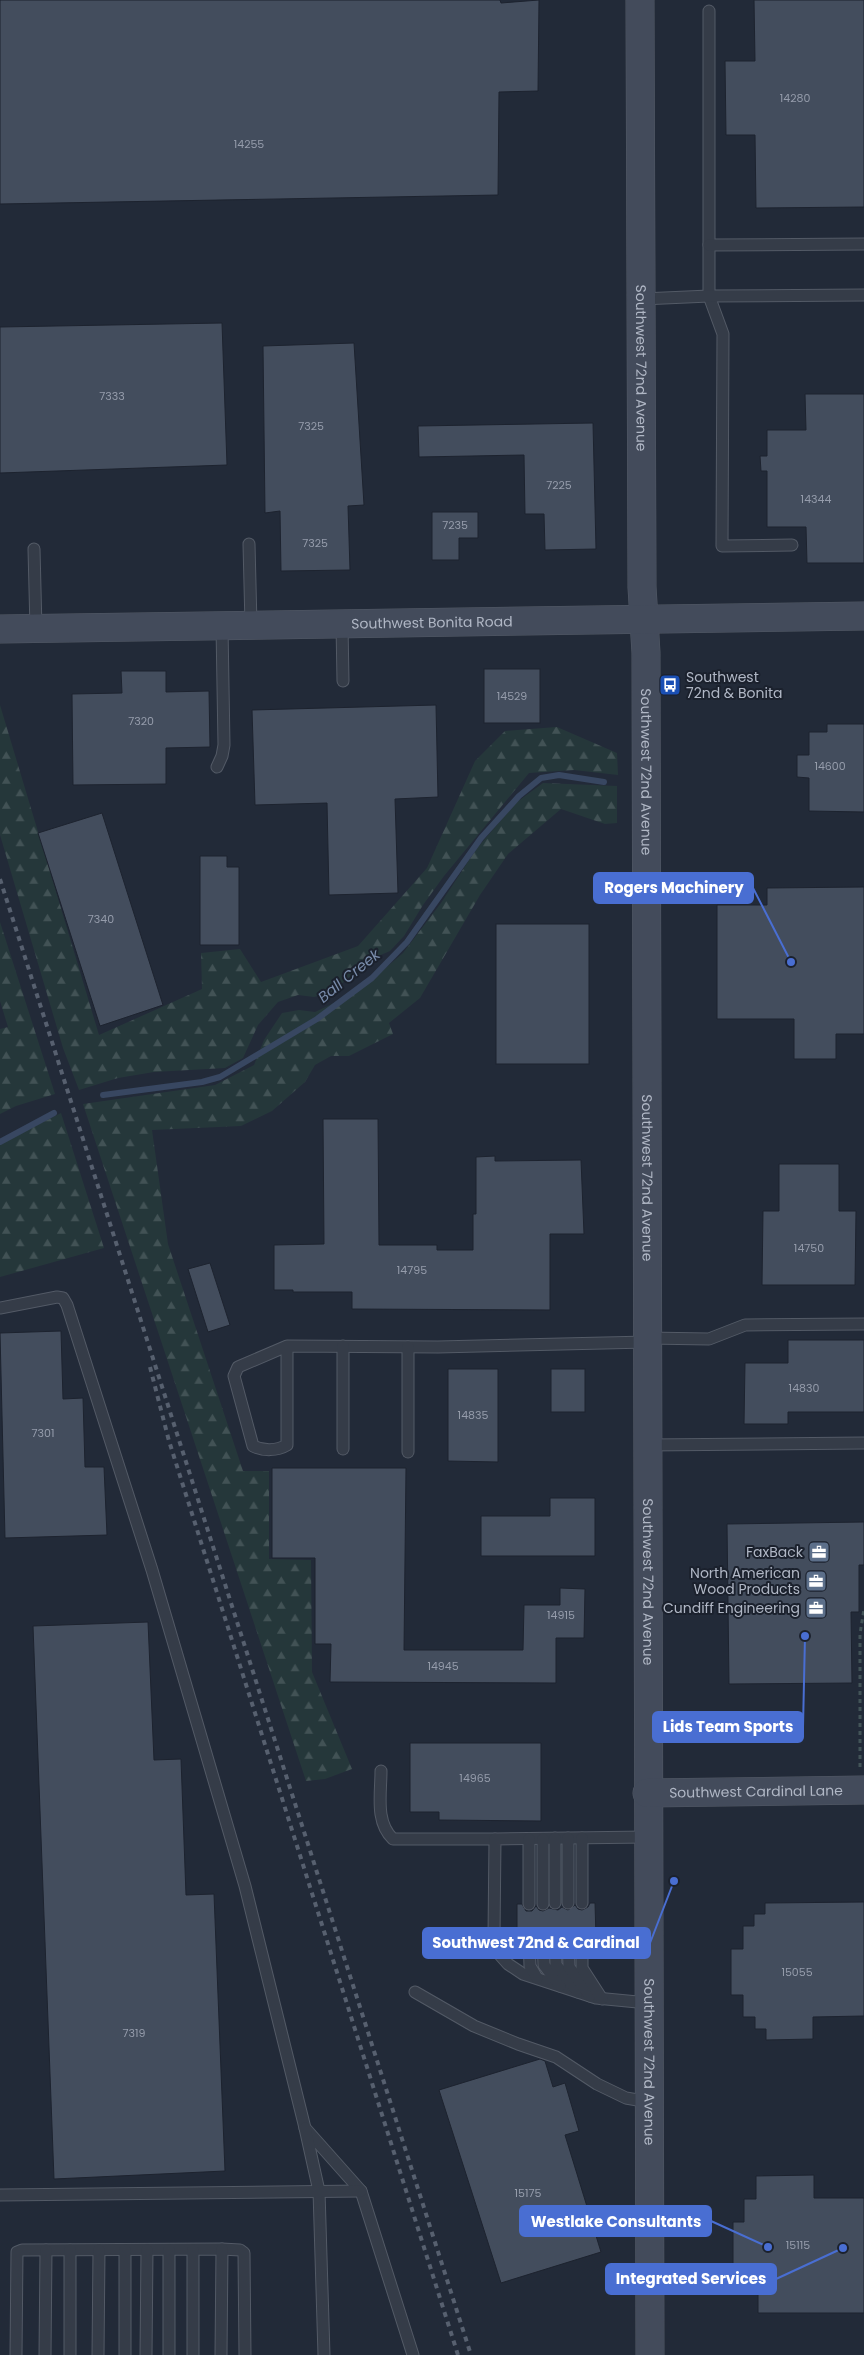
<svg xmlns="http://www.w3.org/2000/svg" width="864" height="2355" font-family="Poppins,sans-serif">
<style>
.forest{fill:url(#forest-firs)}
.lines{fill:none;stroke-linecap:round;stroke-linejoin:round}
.stream{stroke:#384761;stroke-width:6}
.building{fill:#434d5d;stroke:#1d232f}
.lane-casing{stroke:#535a66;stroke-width:13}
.secondary-casing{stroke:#535a66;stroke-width:29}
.path{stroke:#435458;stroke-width:3;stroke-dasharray:4 4;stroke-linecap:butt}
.lane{stroke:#353c48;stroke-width:11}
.secondary{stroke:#434b5b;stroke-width:28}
.rail{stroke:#57606f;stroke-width:4;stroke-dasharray:5 5;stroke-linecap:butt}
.labels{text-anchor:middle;stroke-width:4;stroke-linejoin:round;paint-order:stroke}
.number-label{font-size:11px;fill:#959cab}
.street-label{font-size:14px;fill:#b0b7c5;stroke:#1b212d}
.poi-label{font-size:14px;fill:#b0b7c5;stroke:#1b212d;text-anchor:end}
.water-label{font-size:15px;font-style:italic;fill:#798cab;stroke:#1b212d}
.leader{fill:none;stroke:#496ed2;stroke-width:2}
.callout-dot{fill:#496ed2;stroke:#1b212d;stroke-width:2}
.callout{fill:#496ed2;stroke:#496ed2;stroke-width:2}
.callout-label{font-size:15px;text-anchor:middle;font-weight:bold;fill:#fff}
</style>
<defs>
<pattern id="forest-firs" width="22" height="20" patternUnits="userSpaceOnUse" patternTransform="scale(1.25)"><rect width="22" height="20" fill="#25373a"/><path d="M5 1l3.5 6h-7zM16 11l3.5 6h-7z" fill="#425255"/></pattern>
</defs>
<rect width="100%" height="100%" fill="#222a38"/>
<!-- forest -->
<g class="forest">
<path d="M0,705L99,1035L202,989L201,953L240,949L261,982L358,946L427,868L475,761L505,731L557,727L617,753L618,775L574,770L529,773L444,876L423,905L404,936L390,951L369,960L332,992L314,997L298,995L278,1002L258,1025L243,1058L225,1068L154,1072L118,1078L79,1090L63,1048L0,835Z"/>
<path d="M543,783L617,786V823L605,824L561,809L508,854L480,895L420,998L389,1023L393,1034L349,1056H331L315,1065L305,1082L272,1111L241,1126L152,1130L168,1244L243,1471H269V1559L311,1560L312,1672L352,1769L325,1779L306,1781L83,1104L215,1085L254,1065L264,1040L282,1013L299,1010L315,1012L359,991L403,953L441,903L477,848L517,802Z"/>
<path d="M0,922L55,1094L16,1106L0,1114V1029L8,1027L0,1001Z"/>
<path d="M61,1113L104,1248L0,1277V1139L25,1131Z"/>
</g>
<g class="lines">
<!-- stream -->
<g class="stream">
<path d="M103,1095L202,1082L220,1077L317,1019L372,978L407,942L481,838L519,796L541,778L559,775L604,782"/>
<path d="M0,1142L54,1113"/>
</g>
</g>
<!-- building -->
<g class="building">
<path d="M0,0H500L501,3L539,0L538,91L499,92L498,195L0,204Z"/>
<path d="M754,0H864V207L756,208L755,135H726L725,61H755Z"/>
<path d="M222,323L227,465L0,473V327Z"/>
<path d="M354,343L364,505L348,506L350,570L281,571L280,511L265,513L263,346Z"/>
<path d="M805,394H864V563H807L806,527H767V471H761L760,456H767V430H806Z"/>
<path d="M593,423L596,549L545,550L544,514H525L524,455L419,457L418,426Z"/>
<path d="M432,512H478V538H459V560H432Z"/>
<rect x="484" y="669" width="56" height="54"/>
<path d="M121,671H166V692L209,691L210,747L166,748V784L73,785L72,694L122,693Z"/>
<path d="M436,705L438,797L395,799L398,893L329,895L327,803L255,805L252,710Z"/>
<path d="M827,724H864V812L809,811V778L797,777V755H809V732H827Z"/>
<path d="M102,813L163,1005L100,1026L38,833Z"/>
<path d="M200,856H227V867H239V945H200Z"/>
<path d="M864,887V1034H836V1059H794V1019H717V905H767V888Z"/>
<rect x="496" y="924" width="93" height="140"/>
<path d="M323,1119H378L379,1245H437V1250H473V1214H476V1157L495,1156V1161L581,1160L584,1234H550V1310L352,1309V1292H293V1290H274V1245L324,1244Z"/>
<path d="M779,1164H839V1211H856L855,1285H762L763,1211H779Z"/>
<path d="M210,1263L230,1325L208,1332L188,1269Z"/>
<path d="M61,1331L63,1399L83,1398L85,1467H104L107,1535L5,1538L0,1333Z"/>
<path d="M788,1340H864V1412H788V1424H744L745,1363H788Z"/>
<path d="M448,1369H498V1462L448,1461Z"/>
<rect x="551" y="1369" width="34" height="43"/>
<path d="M272,1468H406L404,1650H523L524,1605H560V1588L585,1589L584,1638H556V1683L330,1682L331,1644H315V1558H272Z"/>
<path d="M550,1498H595V1556H481V1516H550Z"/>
<path d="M864,1522V1565H859V1612H851L852,1683L729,1684L727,1524Z"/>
<path d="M148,1622L154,1760L181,1759L186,1895L214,1894L225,2171L54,2179L33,1626Z"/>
<path d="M410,1743H541V1821L439,1820V1812H410Z"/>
<path d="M864,1902V2016L813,2017V2039L766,2040V2029H755V2017H743V1995H731V1949H743V1926H754V1914H765V1903Z"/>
<path d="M590,1903H595L596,1938H590L585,1931H579L575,1936L568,1931L562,1934L555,1931L549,1934L542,1931L536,1936L533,1932L528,1931L523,1934L522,1938H517V1904H522L526,1911H532L536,1906L539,1910L543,1911L549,1908L558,1910L562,1907L568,1910L575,1905L578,1909L582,1910L588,1907Z"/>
<path d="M540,2059L545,2061L553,2087L565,2083L579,2131L565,2135L601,2252L501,2283L439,2090Z"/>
<path d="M814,2175V2198H864V2313H758V2292H745V2268H733V2222H744V2199H756V2176Z"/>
</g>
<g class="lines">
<!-- lane casing -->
<g class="lane-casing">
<g id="lane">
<path d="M709,11V296L723,334L722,546L792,545"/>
<path d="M709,245L864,244"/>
<path d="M642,299L709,296L864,295"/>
<path d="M249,544L251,625"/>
<path d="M34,549L36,629"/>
<path d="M342,625L343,681"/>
<path d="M217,767L222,756L224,745L222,627"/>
<path d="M0,1308L57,1297L63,1298L67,1305L152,1570L245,1886L305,2128L361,2191L413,2355"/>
<path d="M647,1338L709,1339L745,1325L864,1324"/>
<path d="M287,1346V1445C277,1451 263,1451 253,1446L234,1376L238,1367L287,1346L438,1347L647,1342"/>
<path d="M408,1347V1452"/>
<path d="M647,1445L864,1443"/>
<path d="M343,1449V1346"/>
<path d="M381,1771C381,1794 375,1822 393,1839H495"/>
<path d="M647,1837L495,1839L494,1935L500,1955L508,1964L523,1974L596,1998L648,2003"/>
<path d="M555,1838V1903"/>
<path d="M568,1838V1903"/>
<path d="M582,1838V1903"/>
<path d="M529,1839V1904"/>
<path d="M543,1839V1904"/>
<path d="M529,1938L530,1966L537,1978"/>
<path d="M543,1938L544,1965L560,1986"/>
<path d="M555,1938L556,1965L578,1992"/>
<path d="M568,1938L569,1967L590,1996"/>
<path d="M582,1938V1968L602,1999"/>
<path d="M415,1992L474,2026L518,2044L556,2057L597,2084L626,2098L649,2102"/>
<path d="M305,2128L319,2191L324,2355"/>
<path d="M0,2195L361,2191"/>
<path d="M16,2355L17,2252L22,2250L222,2249L240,2250L244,2253L245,2355"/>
<path d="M45,2355L46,2250"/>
<path d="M70,2355V2250"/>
<path d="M98,2355L99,2250"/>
<path d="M125,2355V2250"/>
<path d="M146,2355L147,2250"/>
<path d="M169,2355V2250"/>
<path d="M193,2355V2250"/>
<path d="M221,2355L222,2249"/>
</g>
</g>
<!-- secondary casing -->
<g class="secondary-casing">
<g id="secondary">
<path id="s1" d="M640,0L642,587L646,653L650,2355"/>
<path id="s2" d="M0,629L864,616"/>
<path id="s3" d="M647,1793L864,1790"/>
</g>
</g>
<!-- path -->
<path class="path" d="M860,1767V1634L864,1609"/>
<!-- lane -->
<use href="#lane" class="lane"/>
<!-- secondary -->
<use href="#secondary" class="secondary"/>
<!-- rail -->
<g class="rail">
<path d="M0,879L471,2355"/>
<path d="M150,1367L169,1441L458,2355"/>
</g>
</g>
<!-- icons -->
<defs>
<g id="bus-square" transform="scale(1.125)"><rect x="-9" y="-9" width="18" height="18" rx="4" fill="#1a4fb4" stroke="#1b212d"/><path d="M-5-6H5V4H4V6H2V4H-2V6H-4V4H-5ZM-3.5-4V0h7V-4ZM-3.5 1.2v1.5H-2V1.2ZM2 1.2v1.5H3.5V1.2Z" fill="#fff"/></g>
<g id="office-square" transform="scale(1.125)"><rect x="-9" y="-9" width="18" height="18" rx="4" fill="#5c6f8a" stroke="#1b212d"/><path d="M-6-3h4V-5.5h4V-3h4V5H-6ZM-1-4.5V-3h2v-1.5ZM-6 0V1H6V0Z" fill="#fff"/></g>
</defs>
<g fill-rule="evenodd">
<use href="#bus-square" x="670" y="685"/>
<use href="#office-square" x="819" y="1552"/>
<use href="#office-square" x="816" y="1581"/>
<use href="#office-square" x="816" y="1608"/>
</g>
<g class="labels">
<!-- number labels -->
<g class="number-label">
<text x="795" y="102">14280</text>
<text x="249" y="148">14255</text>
<text x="112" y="400">7333</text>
<text x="311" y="430">7325</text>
<text x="559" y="489">7225</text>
<text x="816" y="503">14344</text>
<text x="455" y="529">7235</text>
<text x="315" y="547">7325</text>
<text x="512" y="700">14529</text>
<text x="141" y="725">7320</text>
<text x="830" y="770">14600</text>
<text x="101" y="923">7340</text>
<text x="809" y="1252">14750</text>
<text x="412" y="1274">14795</text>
<text x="804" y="1392">14830</text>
<text x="473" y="1419">14835</text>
<text x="43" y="1437">7301</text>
<text x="561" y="1619">14915</text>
<text x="443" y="1670">14945</text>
<text x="475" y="1782">14965</text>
<text x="797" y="1976">15055</text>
<text x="134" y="2037">7319</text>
<text x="528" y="2197">15175</text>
<text x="798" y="2249">15115</text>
</g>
<!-- street labels -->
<g class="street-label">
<text dy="5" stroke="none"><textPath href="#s1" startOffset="368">Southwest 72nd Avenue</textPath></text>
<text dy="5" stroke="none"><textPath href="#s2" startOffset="432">Southwest Bonita Road</textPath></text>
<text dy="5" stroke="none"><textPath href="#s1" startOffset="772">Southwest 72nd Avenue</textPath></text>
<text dy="5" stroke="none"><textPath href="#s1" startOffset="1178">Southwest 72nd Avenue</textPath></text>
<text dy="5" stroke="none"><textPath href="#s1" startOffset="1582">Southwest 72nd Avenue</textPath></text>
<text dy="5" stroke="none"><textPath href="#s3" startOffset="109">Southwest Cardinal Lane</textPath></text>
<text dy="5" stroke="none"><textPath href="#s1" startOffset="2062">Southwest 72nd Avenue</textPath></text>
</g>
<!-- poi labels -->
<g class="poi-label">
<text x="686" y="682" text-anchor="start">Southwest<tspan x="686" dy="16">72nd &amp; Bonita</tspan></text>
<text x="803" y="1557">FaxBack</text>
<text x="800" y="1578">North American<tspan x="800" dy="16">Wood Products</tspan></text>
<text x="800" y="1613">Cundiff Engineering</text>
</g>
<!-- water labels -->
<g class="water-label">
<text transform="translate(349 976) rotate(-39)" y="5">Ball Creek</text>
</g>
</g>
<!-- callouts -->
<path class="leader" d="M791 962L753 888M805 1636L803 1727M674 1881L650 1943M768 2247L711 2221M843 2248L776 2279"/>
<g class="callout-dot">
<circle cx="791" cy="962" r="5"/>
<circle cx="805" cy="1636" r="5"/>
<circle cx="674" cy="1881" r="5"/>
<circle cx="768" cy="2247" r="5"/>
<circle cx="843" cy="2248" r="5"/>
</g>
<g class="callout">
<rect x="594" y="873" width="159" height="30" rx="5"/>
<rect x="653" y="1712" width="150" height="30" rx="5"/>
<rect x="423" y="1928" width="227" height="30" rx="5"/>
<rect x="520" y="2206" width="191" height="30" rx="5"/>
<rect x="606" y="2264" width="170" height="30" rx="5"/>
</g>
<g class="callout-label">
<text x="674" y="893">Rogers Machinery</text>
<text x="728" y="1732">Lids Team Sports</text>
<text x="536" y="1948">Southwest 72nd &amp; Cardinal</text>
<text x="616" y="2227">Westlake Consultants</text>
<text x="691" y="2284">Integrated Services</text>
</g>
</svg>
